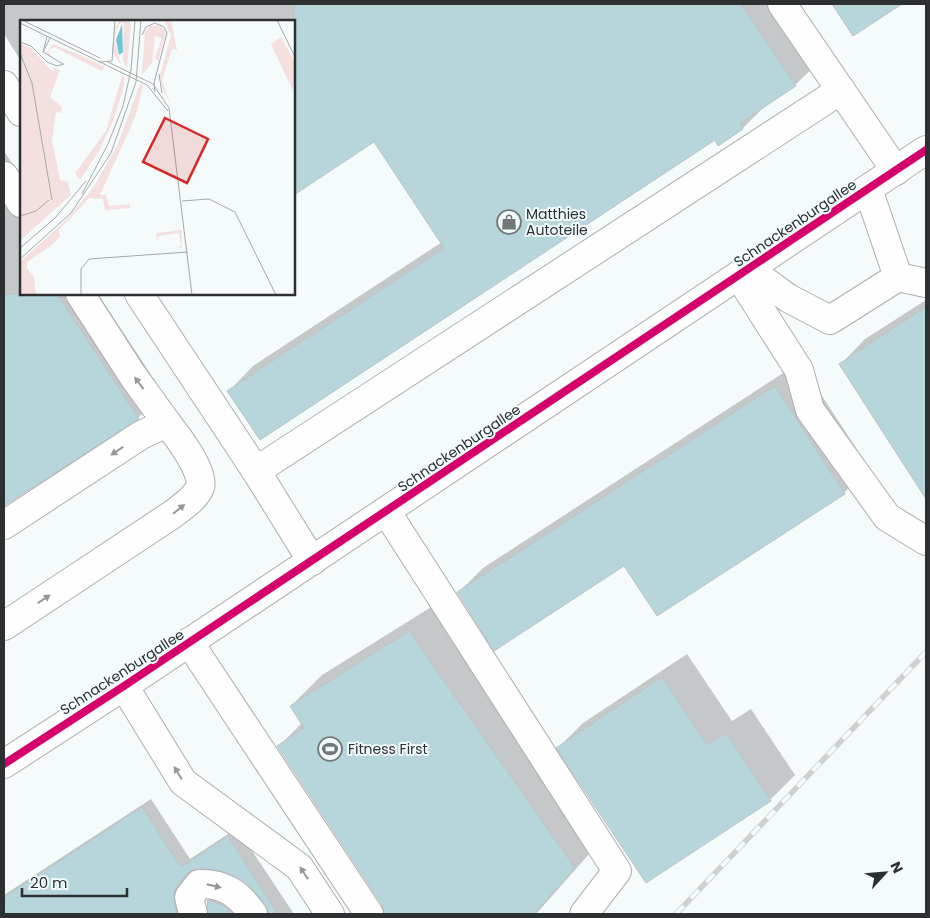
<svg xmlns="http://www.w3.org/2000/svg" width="930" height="918" font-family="Poppins,sans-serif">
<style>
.shadow{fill:#0003}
.building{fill:#b6d6dc;stroke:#bfc3c4}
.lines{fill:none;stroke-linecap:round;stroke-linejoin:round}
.minor-casing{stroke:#abaeaf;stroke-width:30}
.major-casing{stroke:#abaeaf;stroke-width:30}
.minor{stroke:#fefefe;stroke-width:28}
.major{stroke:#fefefe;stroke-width:28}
.rail-casing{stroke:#cfd0d0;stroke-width:5.5}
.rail{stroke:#f2fbfd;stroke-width:4;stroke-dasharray:11;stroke-linecap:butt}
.cycleway-casing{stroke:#f2fbfd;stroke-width:11}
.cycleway{stroke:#d6006c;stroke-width:8}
.oneway{fill:#969798}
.labels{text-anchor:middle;stroke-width:4;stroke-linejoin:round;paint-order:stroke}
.poi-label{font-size:14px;fill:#2d3031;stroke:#f2fbfd;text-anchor:start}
.street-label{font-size:14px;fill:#2d3031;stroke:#f2fbfd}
.inset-road{fill:none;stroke:#a5a9aa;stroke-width:1}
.view{fill:#d62828;fill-opacity:0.15;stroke:#d62828;stroke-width:2.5}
.inset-edge{fill:none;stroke:#2d3031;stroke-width:2.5}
</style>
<rect width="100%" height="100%" fill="#f5fafa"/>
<!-- shadow -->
<g class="shadow">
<path d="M4,4H782L820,61L795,85L767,104L743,128L715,138L229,391L253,366L442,242L374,140L294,194V21H21V61L4,34Z"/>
<path d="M834,4H900L854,34Z"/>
<path d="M4,151L21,177V294H98L163,393L138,418L4,506Z"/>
<path d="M926,300V463L911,473L841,364L865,339Z"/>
<path d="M800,362L869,468L844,493L624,565L458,593L483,568Z"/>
<path d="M441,601L605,836L536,914H385L383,905L278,747L302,723L291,706L322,675Z"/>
<path d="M687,654L732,721L751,709L795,775L770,800L647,882L558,748L583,723Z"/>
<path d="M151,799L190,859L237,828L294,914H269L267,904L248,883L238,876L219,869L199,867L192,869L183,883L190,914H4V895Z"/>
<path d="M217,891L251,914H209L208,900Z"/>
</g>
<!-- building -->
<g class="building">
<path d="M294,4H741L796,86L740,123L743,129L718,146L715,140L260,440L227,391L444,248L374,142L294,195Z"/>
<path d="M832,4H902L853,36Z"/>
<path d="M4,294H57L139,419L4,506Z"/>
<path d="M926,307V499L839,364Z"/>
<path d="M775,386L845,494L657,616L624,566L494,651L457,592Z"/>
<path d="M409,631L575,868L534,914H384L382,905L277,746L304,728L290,706Z"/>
<path d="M662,677L707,745L726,733L771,801L646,883L556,748Z"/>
<path d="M142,807L181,867L228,836L278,914H268L266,905L259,897L247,884L237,877L221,871L199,868L193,870L187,874L176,888L174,893V900L177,914H4V897Z"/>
<path d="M207,900L222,905L233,914H208Z"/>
</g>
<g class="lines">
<!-- minor casing -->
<g class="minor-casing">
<g id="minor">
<path d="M782,4L896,171"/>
<path d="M4,85L21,112"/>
<path d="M4,176L21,203"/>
<path d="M748,269L788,298L830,320L898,277L868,189"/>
<path d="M739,276L799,370L810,410L887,517L926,541"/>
<path d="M898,277L926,283"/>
<path d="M80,294L133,376L167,423"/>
<path d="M139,294L256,471L312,561"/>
<path d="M256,471L841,90"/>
<path d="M386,511L617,871L584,914"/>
<path d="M4,525L141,435L167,423C176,434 205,472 200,487C196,498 182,507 173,514L4,626"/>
<path d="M189,642L369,914"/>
<path d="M124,686L183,782L299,867L330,914"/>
<path d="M193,914L189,897L199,884C224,883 239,894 253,914"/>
</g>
</g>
<!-- major casing -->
<g class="major-casing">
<path id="major" d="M4,764L124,686L926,150"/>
</g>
<!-- minor -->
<use href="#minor" class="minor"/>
<!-- major -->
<use href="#major" class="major"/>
<!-- rail casing -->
<g class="rail-casing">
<path id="rail" d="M676,914L926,652"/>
</g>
<!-- rail -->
<use href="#rail" class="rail"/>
<!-- cycleway casing -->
<g class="cycleway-casing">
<path id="cycleway" d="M4,764L124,686L926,150"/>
</g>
<!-- cycleway -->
<use href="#cycleway" class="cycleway"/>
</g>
<!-- one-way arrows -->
<defs><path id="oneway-solid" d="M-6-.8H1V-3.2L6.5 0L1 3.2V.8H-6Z" transform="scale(1.25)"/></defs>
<g class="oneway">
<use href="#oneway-solid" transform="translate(139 383) rotate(-126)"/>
<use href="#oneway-solid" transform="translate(117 451) rotate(147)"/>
<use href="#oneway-solid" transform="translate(179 509) rotate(-39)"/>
<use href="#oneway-solid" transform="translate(44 599) rotate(-33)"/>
<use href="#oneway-solid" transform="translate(178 773) rotate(-121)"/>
<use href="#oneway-solid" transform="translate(304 873) rotate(-124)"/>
<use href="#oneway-solid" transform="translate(214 886) rotate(13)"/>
</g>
<!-- icons -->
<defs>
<g id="shop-ring" transform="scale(1.25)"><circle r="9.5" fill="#f2fbfd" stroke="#737777" stroke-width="1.5"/><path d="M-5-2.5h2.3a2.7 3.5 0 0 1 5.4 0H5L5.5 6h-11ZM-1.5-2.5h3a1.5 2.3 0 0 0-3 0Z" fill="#737777"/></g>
<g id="stadium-ring" transform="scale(1.25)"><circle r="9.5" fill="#f2fbfd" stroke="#737777" stroke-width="1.5"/><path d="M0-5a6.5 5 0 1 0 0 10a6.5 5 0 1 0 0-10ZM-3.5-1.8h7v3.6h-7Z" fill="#737777"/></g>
</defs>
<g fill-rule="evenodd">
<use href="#shop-ring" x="509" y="222"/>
<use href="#stadium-ring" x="330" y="749"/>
</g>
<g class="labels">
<!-- poi labels -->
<g class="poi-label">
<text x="526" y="219">Matthies<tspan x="526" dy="16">Autoteile</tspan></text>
<text x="348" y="754">Fitness First</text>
</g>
<!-- street labels -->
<g class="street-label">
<text transform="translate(795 223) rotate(-34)" y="5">Schnackenburgallee</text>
<text transform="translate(459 448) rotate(-34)" y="5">Schnackenburgallee</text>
<text transform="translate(122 672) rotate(-33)" y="5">Schnackenburgallee</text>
</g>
</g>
<!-- overview -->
<g transform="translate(20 20)">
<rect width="275" height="275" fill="#f5fafa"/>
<path d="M100,0H108L111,5L107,48L103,40L104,2L99,4L94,19L101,45L92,31L95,8ZM144,0H151L157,30L152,29L142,60L150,83L143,70L140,55L151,15ZM139,5L146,12L138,41L135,38L142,18L135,16L132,43L122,55L125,12L130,6ZM261,17L275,42L273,71L251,24ZM0,24L11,28L32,51L34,48L40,50L30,77L42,87L40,93L36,92L32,120L40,160L48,162L51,175L0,221ZM33,24L60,35L85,47L82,51L34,27L28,31L31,36L26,33ZM102,56L105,57L103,70L93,101L79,131L60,160L55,153L86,111ZM120,64L123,65L116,95L80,175H86L89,186L110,184V188L85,190L83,179L69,178L39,210L40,217L32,225L7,242V248L14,257L16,275H0V242L46,200L73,168L97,126ZM162,210V228L156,227L161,226L159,213L139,216L137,220L136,213Z" fill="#f4e0df"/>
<path d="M102,4L103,32L99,35L96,20Z" fill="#74c4d4"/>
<path class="inset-road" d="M2,0L80,38M257,0L275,37M0,3L127,65L148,91M122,15L126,7L135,3L144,7L147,13L134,63L135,72M0,22L11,26L27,42L37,46L44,44M23,32L43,44M23,32L27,17M23,32L30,18M0,33L12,63L32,180M79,42L92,41L95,0M88,42L133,64L149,88L172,275M139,54L142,73M62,174L88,124L103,86L111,50L115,0M162,181L189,179L215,192L256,275M0,196L16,191L29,180M0,228L35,198L66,161M0,239L51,193L91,133L116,62L121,0M61,275V249L69,239L168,232"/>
<path class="view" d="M145,98L188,119L167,163L123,142Z"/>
<rect width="275" height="275" class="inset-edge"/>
</g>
<!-- border -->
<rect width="930" height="918" fill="none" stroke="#2d3031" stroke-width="10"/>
<!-- north arrow -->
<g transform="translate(885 873) rotate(64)" stroke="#f2fbfd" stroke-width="4" paint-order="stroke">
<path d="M0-4L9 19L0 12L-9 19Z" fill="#2d3031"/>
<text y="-8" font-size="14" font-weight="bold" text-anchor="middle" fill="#2d3031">N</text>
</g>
<!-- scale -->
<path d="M22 888v8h105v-8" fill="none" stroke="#2d3031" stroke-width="2.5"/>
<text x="30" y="888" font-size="15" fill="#2d3031" stroke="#f2fbfd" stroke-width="4" paint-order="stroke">20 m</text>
</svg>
